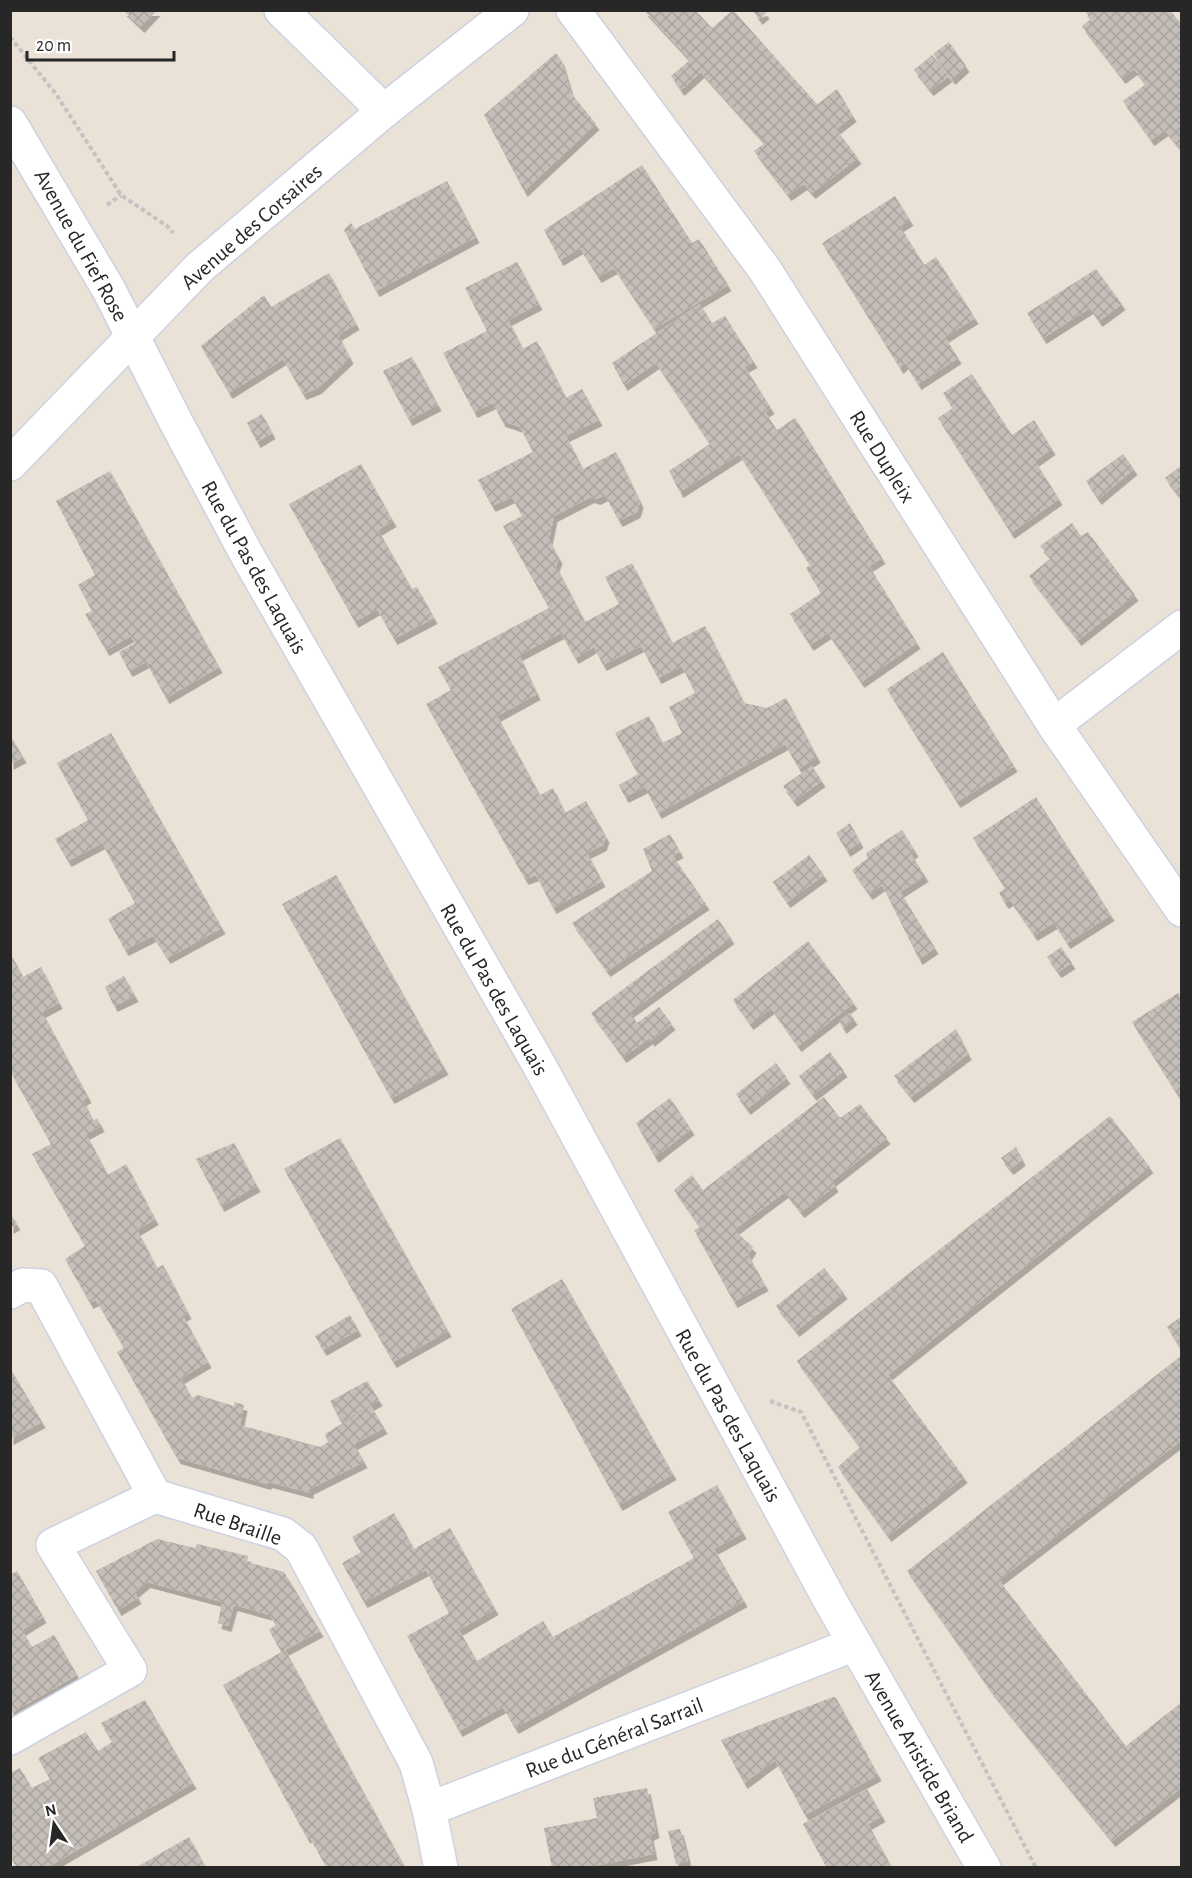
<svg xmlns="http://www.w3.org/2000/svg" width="1192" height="1878" font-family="'Alegreya Sans',sans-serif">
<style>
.building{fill:url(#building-cross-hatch);filter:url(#shadow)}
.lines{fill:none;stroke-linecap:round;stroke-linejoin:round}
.minor-casing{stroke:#cdd2e1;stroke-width:36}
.path{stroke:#c3c3c3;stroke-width:4;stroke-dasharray:4.5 3;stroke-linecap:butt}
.minor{stroke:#fff;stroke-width:33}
.labels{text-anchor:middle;stroke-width:6;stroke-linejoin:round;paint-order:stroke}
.street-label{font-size:22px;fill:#272727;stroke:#fff}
</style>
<defs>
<pattern id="building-cross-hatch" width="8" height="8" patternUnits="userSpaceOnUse" patternTransform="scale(1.5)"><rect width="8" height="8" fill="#c5beb8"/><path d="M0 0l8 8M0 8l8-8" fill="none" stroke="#a9a39e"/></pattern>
<filter id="shadow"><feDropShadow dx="3.5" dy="6" stdDeviation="0" flood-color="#0004"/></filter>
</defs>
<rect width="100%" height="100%" fill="#eae1d7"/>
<!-- building -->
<g class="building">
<path d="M123,10H157L141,27Z"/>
<path d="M644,10H695L712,28L733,10L816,103L818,104L837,89L853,116L836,129L858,158L812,193L804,184L788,195L754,151L765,143L701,72L681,90L671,76L690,60Z"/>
<path d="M764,10L766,13L759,19L754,12Z"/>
<path d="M1084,10H1170L1182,25V151L1165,130L1151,140L1123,101L1146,84L1134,69L1122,78L1082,26L1091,19Z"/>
<path d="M949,42L966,66L952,79L933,54Z"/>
<path d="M556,53L561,60L571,93L596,124L524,191L484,115Z"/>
<path d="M932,55L949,76L930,90L914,70Z"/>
<path d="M642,165L692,243L699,239L728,285L654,329L614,268L598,277L580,248L560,260L544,230Z"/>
<path d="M447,181L476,237L376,291L344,230L351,223L355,229Z"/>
<path d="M895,196L910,220L900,226L924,265L936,257L975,318L945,337L958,358L918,384L905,363L900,368L822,243Z"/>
<path d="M517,262L539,304L508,320L523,349L537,341L566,398L582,389L599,420L566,436L583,469L616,452L640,502L637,512L619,521L605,495L597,499L591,497L554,516L549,540L559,558L556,566L585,622L619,604L605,577L632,563L672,643L705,626L744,703L767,708L786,698L817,757L799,769L785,744L658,813L645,787L625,797L619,785L638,774L615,733L649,716L662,743L682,733L669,707L695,693L682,666L658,678L641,646L603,665L594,647L575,658L561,633L519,655L537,694L497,716L540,795L553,788L565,813L586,801L606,837L603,845L587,853L602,881L553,908L536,875L525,879L426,704L451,690L438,667L549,608L503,526L522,516L512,497L492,506L478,480L533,452L520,427L502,421L493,403L474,412L443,353L487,331L465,288Z"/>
<path d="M1096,269L1122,304L1099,321L1090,308L1043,338L1027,313Z"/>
<path d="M329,273L356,324L338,335L350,358L318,388L303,394L283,359L229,393L201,346L264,295L271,307Z"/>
<path d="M700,304L712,323L725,316L754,362L745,367L771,408L765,412L777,430L795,418L882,558L869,566L917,643L861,682L828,633L810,645L790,614L821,593L806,568L810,565L739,454L680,492L669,471L710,444L656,363L624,385L612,363Z"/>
<path d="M412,357L438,405L409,420L383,371Z"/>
<path d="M972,374L1012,435L1034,420L1052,449L1035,461L1059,499L1011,533L938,418L953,408L943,393Z"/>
<path d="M262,414L272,433L257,442L247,423Z"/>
<path d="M1123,454L1134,469L1098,499L1086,481Z"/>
<path d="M361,464L393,521L378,530L412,589L417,587L434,618L394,639L377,609L355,622L289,504Z"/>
<path d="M1182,465V500L1165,478Z"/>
<path d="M110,471L219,667L166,698L146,662L129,671L119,652L135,643L131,636L106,650L85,614L92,611L78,585L95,575L56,501Z"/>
<path d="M1072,523L1081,536L1088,532L1135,595L1078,640L1029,576L1051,558L1040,546Z"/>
<path d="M943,652L1014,766L957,802L887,689Z"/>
<path d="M111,733L222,928L167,958L153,936L125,950L108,919L135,903L102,843L68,861L55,839L88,820L57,763Z"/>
<path d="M10,735L23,757L10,764Z"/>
<path d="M812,766L822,781L794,801L783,786Z"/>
<path d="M1036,797L1111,915L1067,943L1054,923L1034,935L1010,900L1005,903L999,893L1005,888L973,838Z"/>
<path d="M850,823L860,842L847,851L836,833Z"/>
<path d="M902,830L915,851L911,854L925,876L900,892L935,948L919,959L882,885L869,894L852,870L868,858L866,853Z"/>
<path d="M670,834L680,852L673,856L706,904L607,971L572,923L652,871L643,849Z"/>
<path d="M809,855L824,875L787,902L773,882Z"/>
<path d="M336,875L445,1069L391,1098L282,904Z"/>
<path d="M718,919L731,938L630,1012L637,1023L659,1007L672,1024L651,1041L650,1038L623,1057L591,1013Z"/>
<path d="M808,941L854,1003L798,1046L771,1008L750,1024L733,1000Z"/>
<path d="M1061,947L1072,963L1058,972L1047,957Z"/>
<path d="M10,953L23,977L41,967L59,1003L42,1012L88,1097L83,1100L93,1121L97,1118L101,1126L86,1134L108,1175L126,1164L155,1219L137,1230L157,1268L163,1265L188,1313L183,1316L208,1362L181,1378L192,1398L198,1395L234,1406L235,1402L244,1405L240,1425L320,1447L328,1442L325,1434L371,1406L384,1428L354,1444L364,1462L310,1489V1493L269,1482L267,1484L177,1458L117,1352L124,1348L96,1300L90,1303L65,1259L85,1246L32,1154L51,1144L10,1071Z"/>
<path d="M124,976L135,996L114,1006L105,987Z"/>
<path d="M1178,993L1182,999V1102L1132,1022Z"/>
<path d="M850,1013L854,1019L843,1028L839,1021Z"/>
<path d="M956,1029L968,1054L911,1097L894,1076Z"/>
<path d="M830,1052L844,1071L813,1095L799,1076Z"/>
<path d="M776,1063L787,1078L747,1109L736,1094Z"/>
<path d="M824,1097L840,1118L860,1104L887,1138L832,1181L835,1186L801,1212L785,1192L734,1230L753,1247L748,1255L765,1285L734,1302L694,1230L700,1227L674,1190L692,1175L703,1190Z"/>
<path d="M670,1098L691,1129L655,1157L636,1123Z"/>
<path d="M1110,1116L1150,1167L888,1375L964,1477L888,1536L838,1467L860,1447L797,1361Z"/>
<path d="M340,1138L448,1331L393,1362L284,1169Z"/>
<path d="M234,1143L257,1186L221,1206L196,1159Z"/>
<path d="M1016,1147L1022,1160L1010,1169L1001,1158Z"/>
<path d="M10,1213L17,1224L10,1228Z"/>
<path d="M824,1268L844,1293L796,1331L776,1306Z"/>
<path d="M562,1279L673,1474L619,1505L511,1309Z"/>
<path d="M350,1315L358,1330L323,1350L315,1336Z"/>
<path d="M1182,1316V1351L1167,1327Z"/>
<path d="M1182,1355V1440L999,1580L1126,1746L1182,1702V1787L1112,1841L991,1691L907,1571Z"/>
<path d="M10,1368L42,1422L10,1439Z"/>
<path d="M367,1381L379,1400L341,1422L330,1401Z"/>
<path d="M717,1485L743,1533L714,1549L744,1601L515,1728L503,1707L459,1731L407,1636L449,1613L426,1570L364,1602L342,1563L361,1552L352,1537L394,1513L414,1549L450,1528L495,1609L459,1630L477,1661L543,1621L553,1637L694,1558L668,1512Z"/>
<path d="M157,1539L195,1548L197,1544L248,1556L247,1562L284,1572L320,1631L285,1650L283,1646L279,1648L269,1630L276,1625L270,1615L234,1605L228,1626L218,1623L222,1602L147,1582L135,1592L138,1598L118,1610L96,1571Z"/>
<path d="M17,1571L43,1617L22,1630L32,1647L54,1635L77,1675L10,1714V1575Z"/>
<path d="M285,1650L402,1862L403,1868H327L309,1836L307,1838L223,1685Z"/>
<path d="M833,1697L836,1698L878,1775L805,1815L775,1760L744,1783L721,1740Z"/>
<path d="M145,1700L193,1783L46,1868H17L10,1856V1773L20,1768L32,1788L50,1779L38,1758L86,1732L98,1751L112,1742L101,1723Z"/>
<path d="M647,1788L656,1832L650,1835L654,1854L583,1868H552L544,1828L597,1818L593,1798Z"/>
<path d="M867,1789L882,1816L868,1824L892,1868H827L803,1824Z"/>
<path d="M680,1829L688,1861L676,1864L668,1831Z"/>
<path d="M189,1837L206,1868H135Z"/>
</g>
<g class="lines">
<!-- minor casing -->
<g class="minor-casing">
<g id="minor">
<path d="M281,10L384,111"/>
<path d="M573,10L765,270L1054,725L1182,910"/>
<path d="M10,123L109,290L177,424L247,555L538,1063L832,1604L984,1868"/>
<path d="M10,464L200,267L384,111L512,10"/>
<path d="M1054,725L1182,627"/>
<path d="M10,1292L23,1285L41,1286L155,1496L283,1534L301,1548L416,1763L429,1809"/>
<path d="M10,1738L130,1670L53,1545L155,1496"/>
<path d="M441,1868L429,1809L855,1644"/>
</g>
</g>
<!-- path -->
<g class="path">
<path d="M10,37L56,94L121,195L167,226L173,233"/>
<path d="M107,205L121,195"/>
<path d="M770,1401L801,1412L1036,1868"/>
</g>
<!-- minor -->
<use href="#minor" class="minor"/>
</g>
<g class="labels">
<!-- street labels -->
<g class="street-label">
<text transform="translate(251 226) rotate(-41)" y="8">Avenue des Corsaires</text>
<text transform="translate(82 245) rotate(61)" y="8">Avenue du Fief Rose</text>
<text transform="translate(883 456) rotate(58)" y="8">Rue Dupleix</text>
<text transform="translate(255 567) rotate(61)" y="8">Rue du Pas des Laquais</text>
<text transform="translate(495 989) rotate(60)" y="8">Rue du Pas des Laquais</text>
<text transform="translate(729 1415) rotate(61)" y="8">Rue du Pas des Laquais</text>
<text transform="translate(238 1523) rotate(19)" y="8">Rue Braille</text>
<text transform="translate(614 1737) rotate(-21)" y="8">Rue du Général Sarrail</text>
<text transform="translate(920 1756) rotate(60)" y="8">Avenue Aristide Briand</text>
</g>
</g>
<!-- border -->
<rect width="1192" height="1878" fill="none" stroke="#272727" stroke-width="24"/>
<!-- north arrow -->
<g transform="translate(54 1824) rotate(347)" stroke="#ffffff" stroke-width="4.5" paint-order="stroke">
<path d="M0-4.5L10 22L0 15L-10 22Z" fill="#272727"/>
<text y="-9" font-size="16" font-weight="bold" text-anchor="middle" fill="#272727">N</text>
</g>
<!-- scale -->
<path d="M27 51v9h147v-9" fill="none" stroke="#272727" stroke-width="3"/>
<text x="36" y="51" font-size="18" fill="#272727" stroke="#ffffff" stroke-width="4.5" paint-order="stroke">20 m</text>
</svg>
